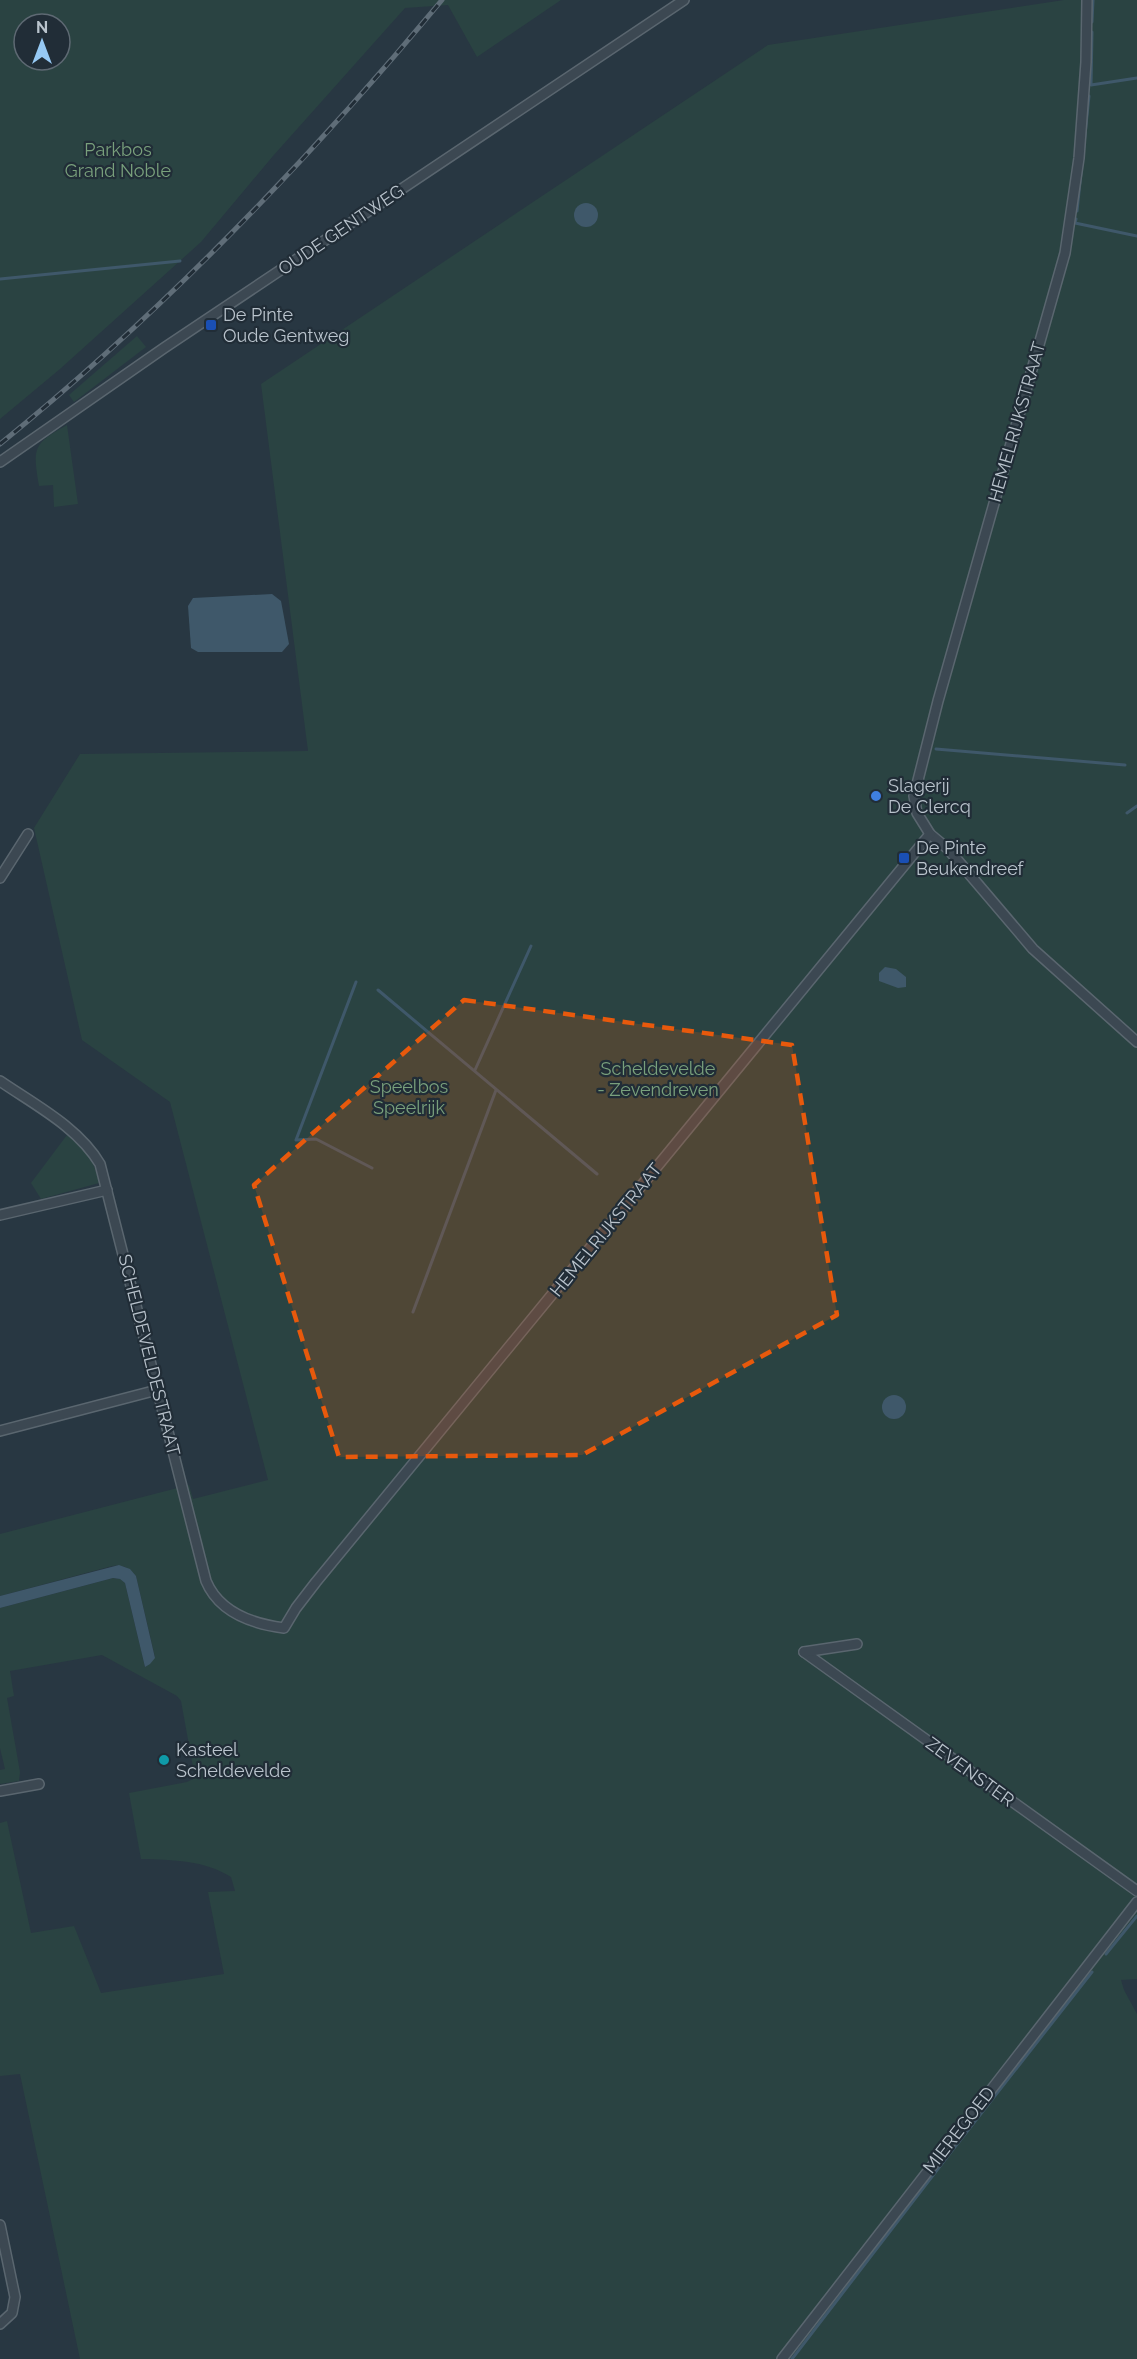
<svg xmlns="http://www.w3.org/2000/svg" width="1137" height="2359" font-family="Raleway,sans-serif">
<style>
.green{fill:#2a4342;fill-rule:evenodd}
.water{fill:#3f586a}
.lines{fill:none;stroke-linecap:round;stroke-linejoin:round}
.stream{stroke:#3f586a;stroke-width:3}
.street-casing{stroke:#5a666f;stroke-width:12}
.street{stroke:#3c4852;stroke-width:9}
.rail-casing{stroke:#5f6d78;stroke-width:5}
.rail{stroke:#212d37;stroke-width:3;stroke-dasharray:9;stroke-linecap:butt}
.marked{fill:#e8590c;fill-opacity:0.2;stroke:#e8590c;stroke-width:4.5;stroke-dasharray:12 8;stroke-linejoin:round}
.transit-dot{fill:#1a4fb4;stroke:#212d37;stroke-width:2}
.shop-dot{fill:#3f7fe0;stroke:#212d37;stroke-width:2}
.culture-dot{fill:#0f9aa8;stroke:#212d37;stroke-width:2}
.labels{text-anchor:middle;stroke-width:4.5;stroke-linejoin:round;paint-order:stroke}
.park-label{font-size:18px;fill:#79a07c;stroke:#212d37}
.street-label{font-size:18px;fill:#b9c3cc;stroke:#212d37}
.poi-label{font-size:18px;fill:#b9c3cc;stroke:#212d37;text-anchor:start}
</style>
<rect width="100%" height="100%" fill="#283742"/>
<!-- green -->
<g class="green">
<path d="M0,0H561L477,57L448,5L405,8L273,156L201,242L60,369L0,419ZM24,24H60V60H24Z"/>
<path d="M1064,0H1137V1979L1121,1980L1124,1990L1137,2014V2359H80L20,2074L0,2076V1823L7,1821L31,1933L74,1926L101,1993L224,1974L208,1892L235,1891L231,1877C204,1860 173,1860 141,1859L129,1793L187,1782L195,1778L181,1701L177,1696L102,1655L10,1671L14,1696L7,1698L20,1772L19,1781L0,1784V1770L5,1769L0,1748V1608L113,1578L120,1579L125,1583L145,1667L155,1657L136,1576C129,1568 123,1564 112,1566L0,1596V1534L189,1485L193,1499L268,1480L170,1102L82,1040L34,828L80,754L308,751L261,384L768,45Z"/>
<path d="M137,336L146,347L74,402L69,395Z"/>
<path d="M67,425L78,504L54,507L53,485L39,486C33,448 32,444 67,425Z"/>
<path d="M67,1135C86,1149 94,1160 99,1183L41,1199L31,1183Z"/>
</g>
<!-- water -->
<g class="water">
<circle cx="586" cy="215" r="12"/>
<path d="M272,594L281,601L289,644L282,652H198L191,648L188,606L193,598Z"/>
<path d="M885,967L896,969L906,977V987L898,988L879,981V973Z"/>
<circle cx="894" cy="1407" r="12"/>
<path d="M119,1565L130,1569L136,1576L155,1658L150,1664L145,1667L125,1583L120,1579L113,1578L0,1608V1596Z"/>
</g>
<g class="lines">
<!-- stream -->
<g class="stream">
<path d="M1092,22L1093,0"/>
<path d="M1092,32L1091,85L1137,78"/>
<path d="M1077,211L1089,96"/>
<path d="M1076,219L1075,223L1137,236"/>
<path d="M0,279L180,261"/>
<path d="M936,749L1125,765"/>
<path d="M1127,813L1137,806"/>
<path d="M356,982L296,1140L316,1139L372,1168"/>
<path d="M378,990L597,1174"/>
<path d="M475,1070L531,946"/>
<path d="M413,1312L496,1090"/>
<path d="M1106,1954L1137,1916"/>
<path d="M792,2359L947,2157L1092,1972"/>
</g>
<!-- street casing -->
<g class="street-casing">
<g id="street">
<path d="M1087,0L1086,62L1079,158L1065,253L938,701L914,796L917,813L930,834L948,849L1033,949L1137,1042"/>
<path d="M0,462L164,348L684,0"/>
<path d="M0,878L28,834"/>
<path d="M0,1081C35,1105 78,1127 100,1164L206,1581C219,1612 253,1624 284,1628L296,1608L316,1582L930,834"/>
<path d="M0,1215L107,1190"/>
<path d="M0,1431L157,1390"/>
<path d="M804,1652L1137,1891"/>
<path d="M804,1652L857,1644"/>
<path d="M0,1791L39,1784"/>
<path d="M0,2225L15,2297L12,2313L0,2324"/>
<path d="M782,2359L1137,1902"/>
</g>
</g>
<!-- street -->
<use href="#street" class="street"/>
<!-- rail casing -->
<g class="rail-casing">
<path id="rail" d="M0,444C163,312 308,161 442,0"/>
</g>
<!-- rail -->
<use href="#rail" class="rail"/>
</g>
<!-- marked area -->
<path class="marked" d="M464,1000L792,1045L837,1315L582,1455L339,1457L254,1185Z"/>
<!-- markers -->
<g class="transit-dot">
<rect x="205" y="319" width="12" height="12" rx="3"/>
<rect x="898" y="852" width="12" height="12" rx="3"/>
</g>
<circle class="shop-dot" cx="876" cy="796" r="6"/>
<circle class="culture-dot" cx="164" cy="1760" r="6"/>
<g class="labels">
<!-- park labels -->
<g class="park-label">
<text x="118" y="156">Parkbos<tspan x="118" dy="21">Grand Noble</tspan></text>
<text x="658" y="1075">Scheldevelde<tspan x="658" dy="21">- Zevendreven</tspan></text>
<text x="409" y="1093">Speelbos<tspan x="409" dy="21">Speelrijk</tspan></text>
</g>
<!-- street labels -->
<g class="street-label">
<text transform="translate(341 230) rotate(-34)" y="6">OUDE GENTWEG</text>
<text transform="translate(1017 422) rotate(-74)" y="6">HEMELRIJKSTRAAT</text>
<text transform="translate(606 1230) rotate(-51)" y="6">HEMELRIJKSTRAAT</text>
<text transform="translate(149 1355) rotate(76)" y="6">SCHELDEVELDESTRAAT</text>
<text transform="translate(970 1772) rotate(36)" y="6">ZEVENSTER</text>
<text transform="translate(959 2130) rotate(-52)" y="6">MIEREGOED</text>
</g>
<!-- poi labels -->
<g class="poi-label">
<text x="223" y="321">De Pinte<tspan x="223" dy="21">Oude Gentweg</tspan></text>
<text x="888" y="792">Slagerij<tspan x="888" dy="21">De Clercq</tspan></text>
<text x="916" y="854">De Pinte<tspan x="916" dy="21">Beukendreef</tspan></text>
<text x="176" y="1756">Kasteel<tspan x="176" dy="21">Scheldevelde</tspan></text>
</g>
</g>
<!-- north arrow -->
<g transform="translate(42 42)"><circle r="28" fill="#212d37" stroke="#5e6973" stroke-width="1.5"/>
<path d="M0-4.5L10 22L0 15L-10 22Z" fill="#96c9f4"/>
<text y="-9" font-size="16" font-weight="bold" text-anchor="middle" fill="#b9c3cc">N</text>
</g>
</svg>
